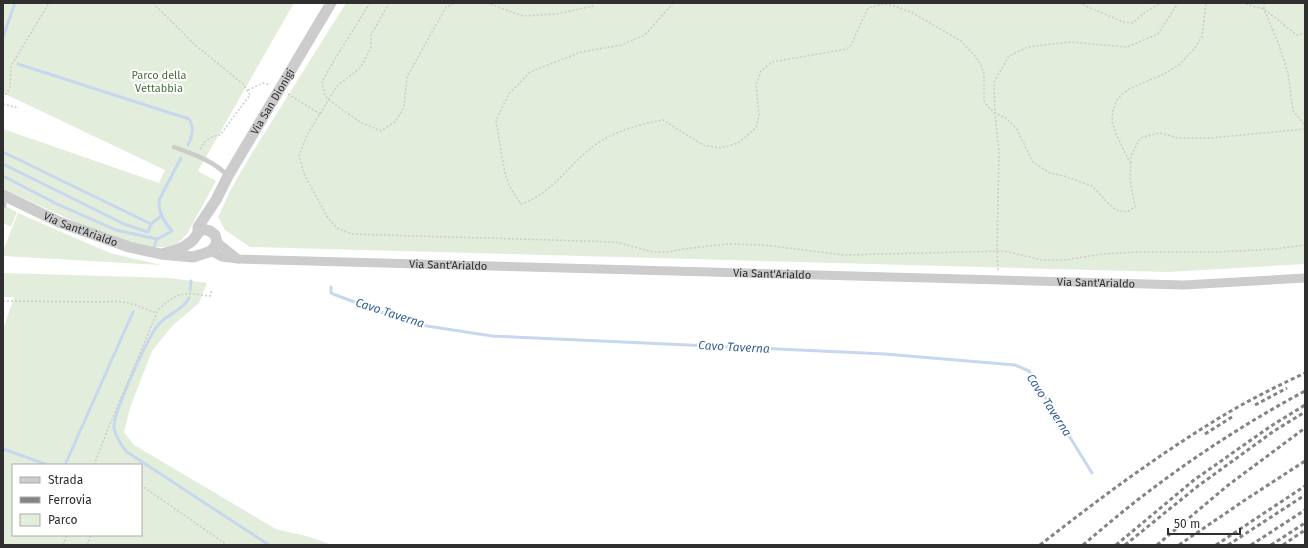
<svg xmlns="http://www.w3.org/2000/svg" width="1308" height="548" font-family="'Fira Sans',sans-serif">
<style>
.green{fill:#e2eddc;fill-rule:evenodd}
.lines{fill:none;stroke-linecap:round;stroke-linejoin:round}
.stream{stroke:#c7d8ee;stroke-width:3}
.path{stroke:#ccc;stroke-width:1.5;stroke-dasharray:2 2;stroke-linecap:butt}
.service{stroke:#ccc;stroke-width:4.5}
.pedestrian{stroke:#ccc;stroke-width:7}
.minor{stroke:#ccc;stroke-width:9}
.tertiary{stroke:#ccc;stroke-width:11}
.rail{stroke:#848484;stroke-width:3;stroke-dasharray:4 3;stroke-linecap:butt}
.labels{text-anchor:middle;stroke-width:4;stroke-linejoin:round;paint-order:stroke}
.park-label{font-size:11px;fill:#496e39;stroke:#fff}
.street-label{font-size:11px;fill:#2f2f2f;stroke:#fff}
.water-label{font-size:12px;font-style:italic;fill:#376297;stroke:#fff}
</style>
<rect width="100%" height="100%" fill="#fff"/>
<!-- green -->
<g class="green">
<path d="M3,3H294L198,171L216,181L187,234L178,243L172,247H154L136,244L109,237L3,189V129L159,183L165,170L3,93Z"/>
<path d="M346,3H1305V264L1167,272L250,247L225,230L218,217L231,189L252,153Z"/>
<path d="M3,205L17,212L11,227L3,223Z"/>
<path d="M18,213L110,253L161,265L3,256V251Z"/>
<path d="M3,273L170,278L207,283L199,303L172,326L152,351L130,408L124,432L134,445L276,529L310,537L332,545H3V330L14,297H3ZM13,465H141V535H13Z"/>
</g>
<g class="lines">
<!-- stream -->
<g class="stream">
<path d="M3,37L15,3"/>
<path d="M18,64L189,119C195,128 192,137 188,145"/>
<path d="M3,152L151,224"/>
<path d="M3,164L124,224L148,232L151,224L162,215"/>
<path d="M3,176L57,204L116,230L157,239L172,231C164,222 158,212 159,200L181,158"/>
<path d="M154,247L157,239"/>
<path d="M331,287V293L333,294L414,324L492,336L885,354L1015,365L1029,371L1092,473"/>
<path d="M190,291L191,281"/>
<path d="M189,298C182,311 169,313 159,324C149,334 112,416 114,428C116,438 121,445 127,452L269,545"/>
<path d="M3,449L48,465"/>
<path d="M65,465L133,312"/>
</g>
<!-- path -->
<g class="path">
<path d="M153,3L195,45L243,84L250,95L220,135C211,136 202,141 200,151"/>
<path d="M370,3L333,62L322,82L325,96L329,100L360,122L381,131L396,121L404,107L407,77L446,7L455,3"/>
<path d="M389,3L371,35V48L360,68L337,86L307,135L299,156L305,176L328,218L337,228L352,234L616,242L653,252H667L684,249L728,244L763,245L843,255L1004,251L1042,260H1065L1102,254L1138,252H1218L1275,249L1305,245"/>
<path d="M487,3L523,16L556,14L593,6V3"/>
<path d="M673,3L645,35L621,45L581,52L530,72L509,94L496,120L505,174L511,189L521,204C551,194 566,168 590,149C608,133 639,124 663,120L703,145L720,148L738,143L756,128L759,115L756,85L761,71L772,62L847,49L851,45L868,8L883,4L895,6L913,13L961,41L975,56L981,65L984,74V100L987,106L995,113L1006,118L1016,128L1033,162L1050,173L1064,176L1092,186L1109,204L1116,210L1127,212L1135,207L1130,179L1131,165L1117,136L1112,122L1113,110L1118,98L1129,89L1164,74L1180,64L1195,48L1202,36L1206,3"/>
<path d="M1079,3L1123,22L1133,23L1144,13L1160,3"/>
<path d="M1242,3L1264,9L1297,35L1305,33"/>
<path d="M1264,3V9L1279,45L1288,73L1293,111L1305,125"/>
<path d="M248,90L263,83L270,85"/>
<path d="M288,94L320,114"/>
<path d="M3,98L10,88L11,66L49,3"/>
<path d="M3,104L19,108"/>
<path d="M1131,163V156L1140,138L1159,133L1179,138H1211L1305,129"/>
<path d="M998,270L997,252L999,151L995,113L994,82L1009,56L1028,47L1070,42L1127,47L1158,34L1178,3"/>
<path d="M3,301L106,302C127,299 138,307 157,313"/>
<path d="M94,465L108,429L158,310C180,290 182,293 210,296L212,289"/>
<path d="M141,485L227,545"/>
<path d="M63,545L67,535"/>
<path d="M87,545L91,535"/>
</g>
<!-- service -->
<path class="service" d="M174,147C193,154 214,161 228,176"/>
<!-- pedestrian -->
<path class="pedestrian" d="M3,200V205"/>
<!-- minor -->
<g class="minor">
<path d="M217,242L238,259"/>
<path id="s1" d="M211,251L222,257L238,259L1184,285L1305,278"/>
</g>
<!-- tertiary -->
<g class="tertiary">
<path id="s2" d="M3,195L59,222L129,247L161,254L193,257L209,252L214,248L217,242L215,235L210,231C199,227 199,233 193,240C190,243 186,245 183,247C176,251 168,252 161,254"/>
<path id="s3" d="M198,232V227L216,200L228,176L331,3"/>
</g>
<!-- rail -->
<g class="rail">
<path d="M1255,405L1287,388"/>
<path d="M1205,434L1232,417"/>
<path d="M1040,545C1095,502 1151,460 1211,423C1241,404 1273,388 1305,373"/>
<path d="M1083,545C1103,528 1123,511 1144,495C1195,456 1249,421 1305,391"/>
<path d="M1116,545L1194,480L1271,426L1305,405"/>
<path d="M1125,545L1198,486L1274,431L1305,412"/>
<path d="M1157,545L1227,486L1305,428"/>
<path d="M1179,545L1245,500L1305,461"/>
<path d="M1216,545L1305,486"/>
<path d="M1228,545L1305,495"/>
<path d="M1251,545L1305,510"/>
<path d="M1271,545L1305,523"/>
<path d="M1283,545L1305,530"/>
</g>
</g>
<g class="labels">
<!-- park labels -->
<g class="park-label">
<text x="159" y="79">Parco della<tspan x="159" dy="13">Vettabbia</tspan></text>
</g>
<!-- street labels -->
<g class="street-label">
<text dy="4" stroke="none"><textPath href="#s3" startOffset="151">Via San Dionigi</textPath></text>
<text dy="4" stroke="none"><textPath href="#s2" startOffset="85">Via Sant'Arialdo</textPath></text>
<text dy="4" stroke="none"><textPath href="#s1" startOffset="239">Via Sant'Arialdo</textPath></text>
<text dy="4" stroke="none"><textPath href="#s1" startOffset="563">Via Sant'Arialdo</textPath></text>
<text dy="4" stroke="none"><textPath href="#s1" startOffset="887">Via Sant'Arialdo</textPath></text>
</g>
<!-- water labels -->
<g class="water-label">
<text transform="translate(390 313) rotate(18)" y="4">Cavo Taverna</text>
<text transform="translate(734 347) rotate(3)" y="4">Cavo Taverna</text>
<text transform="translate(1049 405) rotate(57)" y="4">Cavo Taverna</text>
</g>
</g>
<!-- border -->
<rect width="1308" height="548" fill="none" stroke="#2f2f2f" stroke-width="8"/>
<!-- legend -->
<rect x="12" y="464" width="130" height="72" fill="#ffffff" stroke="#acacac"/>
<rect x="20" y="477" width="20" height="6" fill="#cccccc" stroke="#acacac"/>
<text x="48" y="484" font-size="12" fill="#2f2f2f">Strada</text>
<rect x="20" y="497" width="20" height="6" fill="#848484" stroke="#acacac"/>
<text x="48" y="504" font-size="12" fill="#2f2f2f">Ferrovia</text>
<rect x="20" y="514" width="20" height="12" fill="#e2eddc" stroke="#acacac"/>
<text x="48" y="524" font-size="12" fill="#2f2f2f">Parco</text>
<!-- scale -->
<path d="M1168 528v6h72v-6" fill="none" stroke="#2f2f2f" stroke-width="2"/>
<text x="1174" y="528" font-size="12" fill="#2f2f2f" stroke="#ffffff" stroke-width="3" paint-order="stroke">50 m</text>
</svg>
